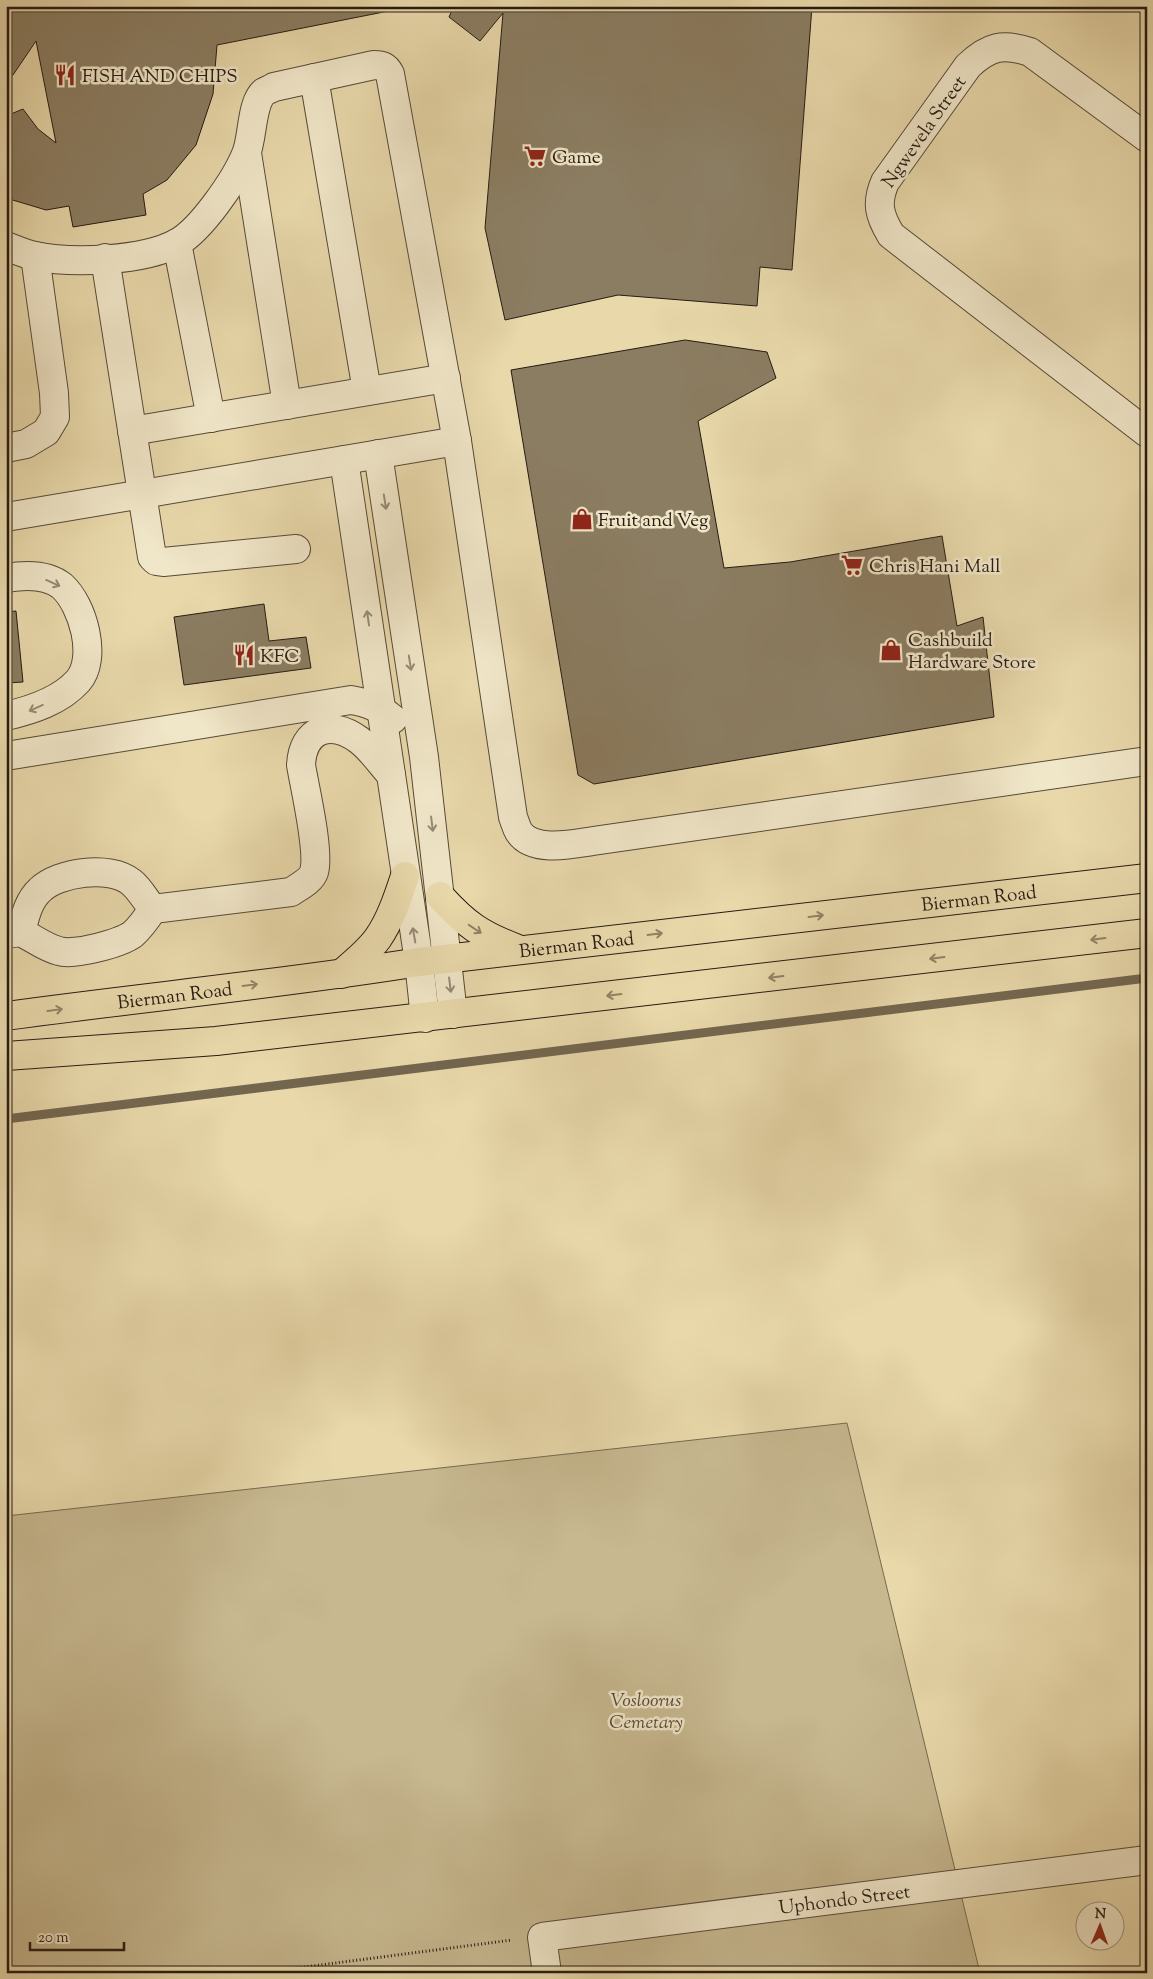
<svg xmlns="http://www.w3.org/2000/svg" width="1153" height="1979" font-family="'Sorts Mill Goudy',serif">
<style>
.green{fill:#c7b890;stroke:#766a52}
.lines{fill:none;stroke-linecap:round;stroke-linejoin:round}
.stream{stroke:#73664f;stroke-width:9}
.building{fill:#8b7d62;stroke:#261b14}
.minor-casing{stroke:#564a3a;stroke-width:30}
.major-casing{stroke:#261b14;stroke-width:30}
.path{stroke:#261b14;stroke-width:3;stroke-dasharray:1 2.5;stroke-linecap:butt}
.minor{stroke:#f0e6c8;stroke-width:28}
.major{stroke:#e8d8aa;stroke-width:28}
.oneway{stroke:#958b77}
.oneway2{stroke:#918366}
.labels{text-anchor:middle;stroke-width:5;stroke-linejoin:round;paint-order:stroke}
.poi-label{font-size:19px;fill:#261b14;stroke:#f0e6c8;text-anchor:start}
.street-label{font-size:19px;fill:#261b14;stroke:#f0e6c8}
.park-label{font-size:19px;font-style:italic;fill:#564a39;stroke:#f0e6c8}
</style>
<rect width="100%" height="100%" fill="#e8d8aa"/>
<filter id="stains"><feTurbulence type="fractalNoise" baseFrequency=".004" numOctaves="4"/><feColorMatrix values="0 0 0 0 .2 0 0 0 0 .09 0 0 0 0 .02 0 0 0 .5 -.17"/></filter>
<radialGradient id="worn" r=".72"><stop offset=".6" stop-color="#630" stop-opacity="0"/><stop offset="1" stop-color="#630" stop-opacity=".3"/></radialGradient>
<!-- green -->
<path class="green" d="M847,1423L980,1973H6V1516Z"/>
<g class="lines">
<!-- stream -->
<path class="stream" d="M6,1119L1147,978"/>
</g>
<!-- building -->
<g class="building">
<path d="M6,6H414L217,45L213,94L196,145L167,180L143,194L146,215L73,227L69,206L46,210L6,198V116L23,109L38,129L56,143L36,41L13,75L6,76Z"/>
<path d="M454,6H812L792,270L760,267L757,306L618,295L505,320L485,228L503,13L480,41L449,17Z"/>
<path d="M685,340L767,352L776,378L698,421L724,568L790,562L942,536L957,626L983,617L994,717L594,784L578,775L511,370Z"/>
<path d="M264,604L269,641L306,637L311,668L184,685L174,617Z"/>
<path d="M16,611L23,682L6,683V612Z"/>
</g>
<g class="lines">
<!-- minor casing -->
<g class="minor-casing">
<g id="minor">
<path d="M314,78L367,391"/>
<path d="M1147,138L1030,52C1003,43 989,46 968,66L885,182C876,203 879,215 891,235L1147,433"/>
<path d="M247,153L287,405"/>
<path d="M177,243L211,418"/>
<path d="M6,246C16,250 25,254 35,256C72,264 144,261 177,243C201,230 236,179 246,154C253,138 251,103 264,92C267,90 271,89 274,87L374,65C382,65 386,66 390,74L457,441L513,817C515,822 516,827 519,832C533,853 573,844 593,841L1147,761"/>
<path d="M105,258L152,557L156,561L163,562L296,549"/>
<path d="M132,431L446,378"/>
<path d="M6,448L26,444L46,432L55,417L54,393L35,256"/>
<path d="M378,454L424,757L453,1014"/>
<path d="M344,460L419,962L425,1018"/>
<path d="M6,517L457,441"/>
<path d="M6,578C23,575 47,574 62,586C83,605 98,658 78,681C60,701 32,710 6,716"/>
<path d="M6,756L351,700C369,703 380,708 393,719"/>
<path d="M21,932C33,938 46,948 59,951C74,956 121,943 133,934C141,927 147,918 153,909"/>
<path d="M6,934L21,932C25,917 28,901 40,890C58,872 110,865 131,882C140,889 146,901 153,909L291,892C298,887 311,881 314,872C320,852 305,789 301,765C303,729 330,719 359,740C371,749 381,764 391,775"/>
<path id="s1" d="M547,1973L542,1937L1147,1860"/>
</g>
</g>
<!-- major casing -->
<g class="major-casing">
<g id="major">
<path d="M440,896C466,925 481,935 518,949"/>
<path d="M341,974C354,963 368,952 378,938C391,919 398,897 405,876"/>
<path id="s2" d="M6,1016C144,997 282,984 419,962L1147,878"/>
<path d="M6,1056L216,1041L1147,933"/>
</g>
</g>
<!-- path -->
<path class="path" d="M259,1973L512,1940"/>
<!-- minor -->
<use href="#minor" class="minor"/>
<!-- major -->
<use href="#major" class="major"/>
</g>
<!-- one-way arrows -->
<defs><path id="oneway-shaft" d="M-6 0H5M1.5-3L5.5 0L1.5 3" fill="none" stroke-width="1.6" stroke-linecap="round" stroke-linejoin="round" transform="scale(1.25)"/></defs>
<g class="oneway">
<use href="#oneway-shaft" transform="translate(385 502) rotate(81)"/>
<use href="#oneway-shaft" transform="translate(53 583) rotate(24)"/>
<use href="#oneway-shaft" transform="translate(368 618) rotate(-98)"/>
<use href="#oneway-shaft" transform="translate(410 663) rotate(81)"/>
<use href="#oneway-shaft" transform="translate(36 708) rotate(156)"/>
<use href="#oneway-shaft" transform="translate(432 824) rotate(83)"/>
<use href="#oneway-shaft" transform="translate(414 935) rotate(-100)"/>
<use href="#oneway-shaft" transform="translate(450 985) rotate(83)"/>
</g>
<g class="oneway2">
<use href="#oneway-shaft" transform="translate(816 916) rotate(-7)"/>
<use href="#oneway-shaft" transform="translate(475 929) rotate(34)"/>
<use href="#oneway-shaft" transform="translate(655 934) rotate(-7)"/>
<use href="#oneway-shaft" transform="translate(1098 939) rotate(173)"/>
<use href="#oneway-shaft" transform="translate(937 958) rotate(173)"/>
<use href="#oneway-shaft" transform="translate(776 977) rotate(173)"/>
<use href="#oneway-shaft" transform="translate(250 985) rotate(-7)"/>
<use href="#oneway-shaft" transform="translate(614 995) rotate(173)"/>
<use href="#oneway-shaft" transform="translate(55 1010) rotate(-8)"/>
</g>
<!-- icons -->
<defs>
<g id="restaurant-bare" transform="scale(1.725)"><path d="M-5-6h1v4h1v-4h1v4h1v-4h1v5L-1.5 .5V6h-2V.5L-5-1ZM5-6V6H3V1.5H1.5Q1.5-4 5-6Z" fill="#8f2418" stroke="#f0e6c8" stroke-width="2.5" paint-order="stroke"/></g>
<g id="supermarket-bare" transform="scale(1.725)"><path d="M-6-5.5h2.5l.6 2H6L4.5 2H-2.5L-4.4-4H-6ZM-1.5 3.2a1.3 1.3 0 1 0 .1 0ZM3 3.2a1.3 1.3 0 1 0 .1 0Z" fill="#8f2418" stroke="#f0e6c8" stroke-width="2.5" paint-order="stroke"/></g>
<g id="shop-bare" transform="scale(1.725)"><path d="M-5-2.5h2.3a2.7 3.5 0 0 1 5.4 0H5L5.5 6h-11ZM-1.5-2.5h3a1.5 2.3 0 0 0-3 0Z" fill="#8f2418" stroke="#f0e6c8" stroke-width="2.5" paint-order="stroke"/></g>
</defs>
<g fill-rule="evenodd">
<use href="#restaurant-bare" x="65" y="75"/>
<use href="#supermarket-bare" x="535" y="156"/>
<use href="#shop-bare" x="582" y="519"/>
<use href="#supermarket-bare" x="852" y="565"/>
<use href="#shop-bare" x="891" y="650"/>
<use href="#restaurant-bare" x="244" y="655"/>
</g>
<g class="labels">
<!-- poi labels -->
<g class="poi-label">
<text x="82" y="82">FISH AND CHIPS</text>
<text x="552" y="163">Game</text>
<text x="598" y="526">Fruit and Veg</text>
<text x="869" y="572">Chris Hani Mall</text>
<text x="908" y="646">Cashbuild<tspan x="908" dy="22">Hardware Store</tspan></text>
<text x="260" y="662">KFC</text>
</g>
<!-- street labels -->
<g class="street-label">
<text transform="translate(923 131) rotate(-55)" y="7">Ngwevela Street</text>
<text dy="7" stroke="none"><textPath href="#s2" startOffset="980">Bierman Road</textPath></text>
<text dy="7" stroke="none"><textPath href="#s2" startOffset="575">Bierman Road</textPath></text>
<text dy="7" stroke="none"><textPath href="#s2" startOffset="170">Bierman Road</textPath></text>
<text dy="7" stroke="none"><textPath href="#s1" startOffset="341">Uphondo Street</textPath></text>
</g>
<!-- park labels -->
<g class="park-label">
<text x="646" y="1706">Vosloorus<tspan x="646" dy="22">Cemetary</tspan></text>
</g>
</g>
<!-- margin -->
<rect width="1153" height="1979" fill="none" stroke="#e8d8aa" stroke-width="25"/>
<rect x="8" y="8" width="1138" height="1964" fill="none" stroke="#261b14" stroke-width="2.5"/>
<rect x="12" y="12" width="1128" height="1954" fill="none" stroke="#261b14"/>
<!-- north arrow -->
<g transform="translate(1100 1926) rotate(2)"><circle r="24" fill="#f0e6c8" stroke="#9f9580"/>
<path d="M0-4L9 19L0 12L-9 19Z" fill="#8f2418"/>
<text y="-8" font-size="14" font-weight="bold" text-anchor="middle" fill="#261b14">N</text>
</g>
<!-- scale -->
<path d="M30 1942v8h94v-8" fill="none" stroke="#261b14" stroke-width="2.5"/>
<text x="38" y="1942" font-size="15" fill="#261b14" stroke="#f0e6c8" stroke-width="4" paint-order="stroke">20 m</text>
<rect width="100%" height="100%" filter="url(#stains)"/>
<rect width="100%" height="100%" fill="url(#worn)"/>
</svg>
